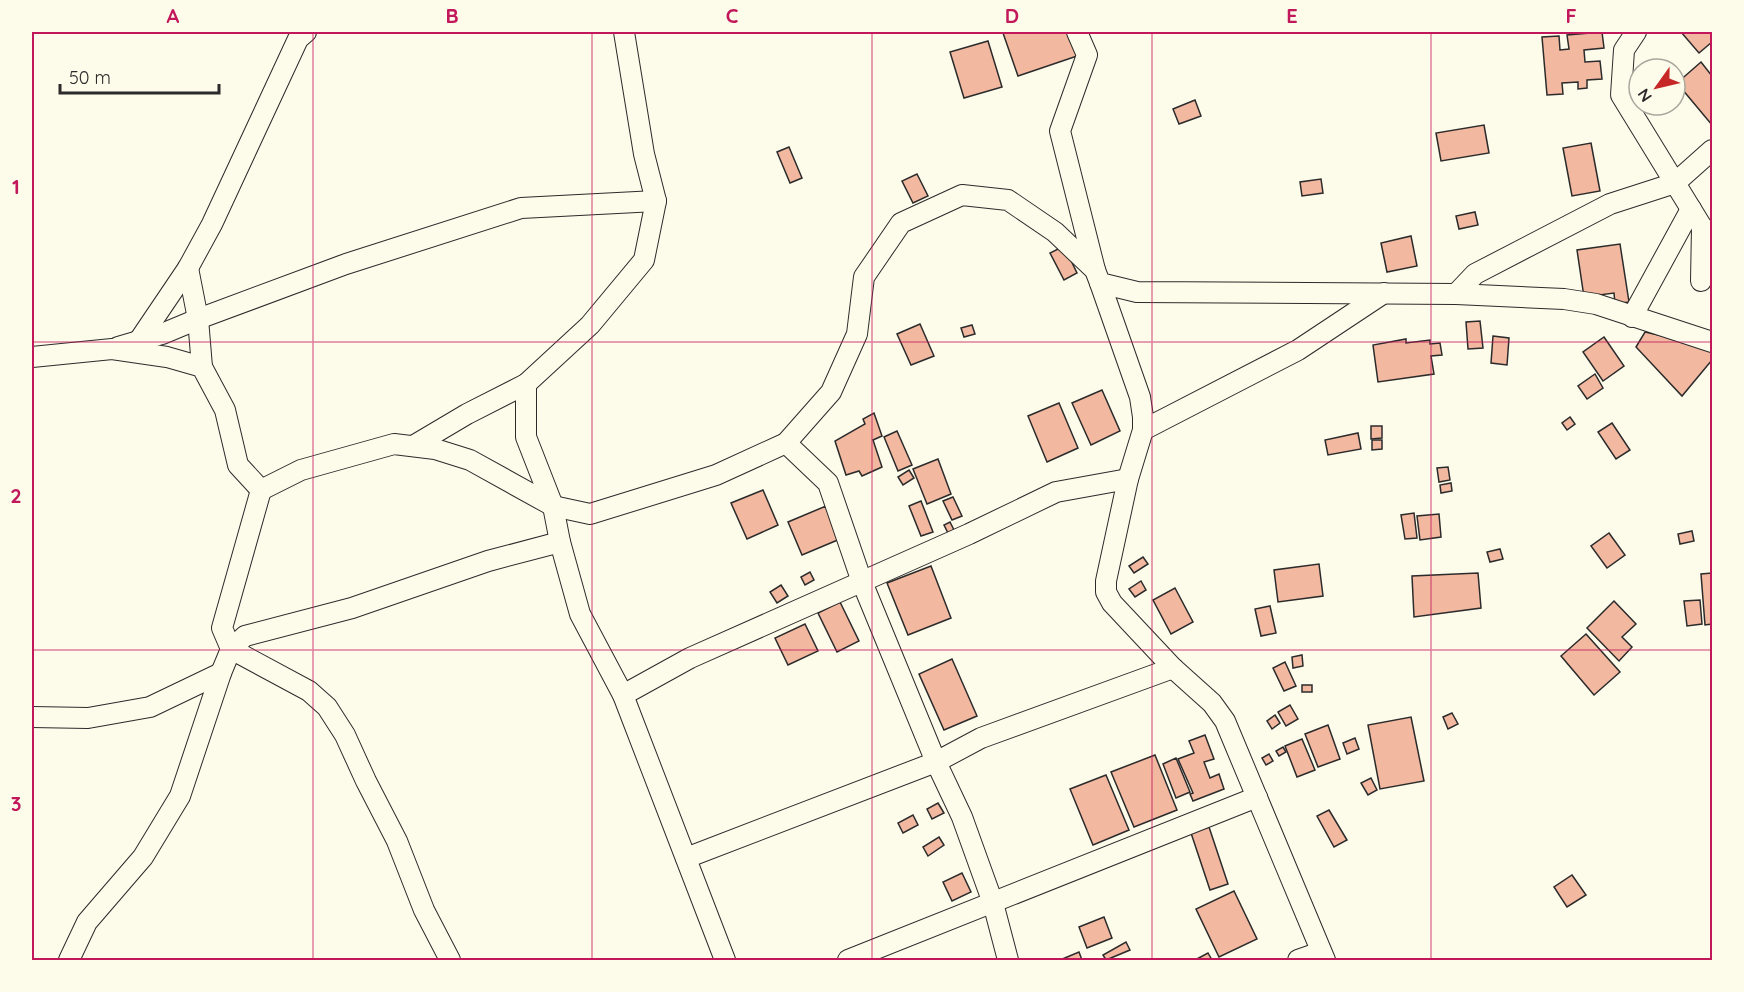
<svg xmlns="http://www.w3.org/2000/svg" width="1744" height="992" font-family="Quicksand,sans-serif">
<style>
.building{fill:#f2b8a0;stroke:#2b2b2b;stroke-width:1.5}
.lines{fill:none;stroke-linecap:round;stroke-linejoin:round}
.street-casing{stroke:#2b2b2b;stroke-width:22}
.street{stroke:#fdfbea;stroke-width:20}
.grid{fill:none;stroke:#c2185b;stroke-width:1.5;stroke-opacity:0.55}
.neatline{fill:none;stroke:#c2185b;stroke-width:2}
.grid-label{font-size:20px;text-anchor:middle;font-weight:bold;fill:#c2185b}
</style>
<rect width="100%" height="100%" fill="#fdfbea"/>
<!-- building -->
<g class="building">
<path d="M1006,32H1072L1080,55L1018,76L1003,33Z"/>
<path d="M1602,32L1604,48L1584,50L1585,62L1600,61L1602,79L1587,80V88L1578,89V82L1562,83L1563,94L1547,95L1542,37L1559,36L1560,50L1569,49L1567,35Z"/>
<path d="M1681,32H1711L1712,42L1699,53Z"/>
<path d="M988,41L1002,87L964,98L950,52Z"/>
<path d="M1701,62L1712,76V125L1677,83Z"/>
<path d="M1195,100L1201,116L1179,124L1173,109Z"/>
<path d="M1484,125L1489,153L1441,161L1436,133Z"/>
<path d="M1591,143L1600,191L1572,196L1563,148Z"/>
<path d="M789,147L802,178L790,183L777,152Z"/>
<path d="M917,174L928,196L913,203L902,181Z"/>
<path d="M1321,179L1323,193L1302,196L1300,182Z"/>
<path d="M1475,212L1478,225L1459,229L1456,216Z"/>
<path d="M1411,236L1417,266L1387,272L1381,243Z"/>
<path d="M1620,244L1629,302L1615,304L1614,293L1584,297L1577,250Z"/>
<path d="M1064,246L1077,273L1064,280L1050,253Z"/>
<path d="M1480,321L1483,348L1468,349L1466,322Z"/>
<path d="M920,324L934,356L911,365L897,334Z"/>
<path d="M972,325L975,334L964,337L961,328Z"/>
<path d="M1645,332L1712,347V360L1682,396L1636,347Z"/>
<path d="M1493,336L1509,338L1507,365L1491,363Z"/>
<path d="M1604,337L1624,366L1603,381L1583,352Z"/>
<path d="M1406,339V343L1430,340V344L1440,343L1442,355L1431,356L1434,374L1378,382L1373,345Z"/>
<path d="M1595,374L1603,388L1587,399L1578,386Z"/>
<path d="M1102,390L1120,431L1091,445L1072,403Z"/>
<path d="M1059,403L1078,448L1047,462L1028,416Z"/>
<path d="M874,413L882,436L873,440L882,467L862,476L859,471L846,475L835,441L865,424L863,419Z"/>
<path d="M1570,417L1575,424L1567,430L1562,423Z"/>
<path d="M1612,423L1630,450L1616,459L1598,432Z"/>
<path d="M1371,426H1382V438L1371,439Z"/>
<path d="M897,431L912,465L898,471L884,437Z"/>
<path d="M1358,433L1361,449L1328,455L1325,440Z"/>
<path d="M1372,440H1382V449L1372,450Z"/>
<path d="M938,459L951,494L927,504L913,469Z"/>
<path d="M1448,467L1450,480L1439,482L1437,468Z"/>
<path d="M909,470L914,478L903,485L898,477Z"/>
<path d="M1451,483L1452,491L1441,493L1440,485Z"/>
<path d="M763,490L778,525L747,539L731,503Z"/>
<path d="M953,497L962,516L952,520L943,501Z"/>
<path d="M921,501L933,532L921,536L909,506Z"/>
<path d="M826,506L840,539L802,555L788,522Z"/>
<path d="M1414,513L1417,538L1405,539L1401,515Z"/>
<path d="M1439,514L1441,537L1420,540L1417,516Z"/>
<path d="M950,522L954,530L948,533L944,525Z"/>
<path d="M1692,531L1694,541L1680,544L1678,534Z"/>
<path d="M1609,533L1625,555L1607,568L1591,546Z"/>
<path d="M1500,549L1503,559L1490,562L1487,552Z"/>
<path d="M1143,557L1148,564L1134,573L1129,566Z"/>
<path d="M1319,564L1323,596L1278,602L1274,570Z"/>
<path d="M931,566L951,618L908,635L887,583Z"/>
<path d="M810,572L814,580L805,585L801,577Z"/>
<path d="M1478,573L1481,608L1414,617L1412,576Z"/>
<path d="M1712,573V624L1705,625L1701,574Z"/>
<path d="M1141,581L1146,590L1135,597L1129,589Z"/>
<path d="M781,585L788,596L777,603L770,592Z"/>
<path d="M1175,588L1193,622L1171,634L1153,600Z"/>
<path d="M1700,600L1702,624L1687,626L1684,601Z"/>
<path d="M1614,601L1636,624L1622,637L1632,647L1619,661L1587,628Z"/>
<path d="M840,602L859,641L837,652L818,613Z"/>
<path d="M1270,606L1276,633L1261,636L1255,609Z"/>
<path d="M805,624L818,651L788,665L775,638Z"/>
<path d="M1586,634L1620,672L1594,695L1561,656Z"/>
<path d="M1302,655L1303,666L1293,668L1292,657Z"/>
<path d="M952,659L977,716L944,730L919,674Z"/>
<path d="M1285,662L1296,686L1284,691L1273,668Z"/>
<rect x="1302" y="685" width="10" height="7"/>
<path d="M1290,705L1298,719L1286,726L1278,712Z"/>
<path d="M1452,713L1458,724L1448,729L1443,717Z"/>
<path d="M1275,715L1280,723L1272,729L1267,721Z"/>
<path d="M1411,717L1424,781L1380,789L1368,725Z"/>
<path d="M1328,725L1340,759L1318,767L1305,734Z"/>
<path d="M1205,735L1214,759L1204,762L1210,778L1219,774L1224,789L1193,801L1190,794L1193,793L1178,759L1194,753L1189,741Z"/>
<path d="M1355,738L1359,749L1347,754L1343,743Z"/>
<path d="M1302,739L1315,770L1297,777L1285,746Z"/>
<path d="M1283,747L1286,752L1279,756L1276,751Z"/>
<path d="M1269,754L1273,761L1266,765L1262,758Z"/>
<path d="M1155,755L1177,810L1134,827L1111,772Z"/>
<path d="M1176,758L1190,792L1176,798L1163,764Z"/>
<path d="M1106,775L1129,830L1093,845L1070,789Z"/>
<path d="M1371,778L1377,790L1368,795L1361,783Z"/>
<path d="M938,803L944,813L932,819L927,809Z"/>
<path d="M1329,810L1347,840L1334,847L1317,816Z"/>
<path d="M913,815L918,825L903,833L898,823Z"/>
<path d="M1209,827L1228,884L1210,890L1191,833Z"/>
<path d="M939,837L944,845L928,856L923,847Z"/>
<path d="M962,873L971,892L952,901L943,882Z"/>
<path d="M1572,875L1586,895L1567,907L1554,887Z"/>
<path d="M1234,891L1257,939L1219,957L1196,909Z"/>
<path d="M1104,917L1112,938L1087,948L1079,927Z"/>
<path d="M1126,942L1130,950L1106,960L1103,955Z"/>
<path d="M1079,952L1082,960H1060Z"/>
<path d="M1208,953L1212,960H1195Z"/>
</g>
<g class="lines">
<!-- street casing -->
<g class="street-casing">
<g id="street">
<path d="M624,32L644,154L656,201L644,260L590,325L526,384V437L553,506L560,542L580,614L623,695L725,960"/>
<path d="M1077,32L1087,55L1060,131L1095,270"/>
<path d="M1636,32L1624,50L1621,95L1702,227L1712,236"/>
<path d="M188,268L198,319L202,367"/>
<path d="M1701,281L1702,227"/>
<path d="M1100,283L1140,397L1143,417V430L1128,479L1106,581V592L1112,603L1173,668L1212,703L1225,721L1325,960"/>
<path d="M1456,294L1475,274L1610,204L1675,183L1712,150"/>
<path d="M1632,317L1691,209"/>
<path d="M138,342L188,268L212,224L298,39L306,32"/>
<path d="M118,347L162,334L198,319L346,264L521,208L656,201"/>
<path d="M32,357L112,349L167,357L202,367L225,410L238,465L261,490L301,470L394,444L435,449L470,460L553,506L590,514L716,475L786,443L831,392L857,334L864,277L901,223L962,195L1008,200L1055,232L1095,270L1100,283L1137,292L1456,294L1564,299L1596,304L1712,342"/>
<path d="M1143,430L1298,350L1384,293"/>
<path d="M413,446L467,414L526,384"/>
<path d="M261,490L222,628L231,649L309,691L327,707L345,735L366,781L397,841L424,910L450,960"/>
<path d="M623,695L690,658L969,534L1056,492L1128,479"/>
<path d="M32,717L88,718L150,707L221,673"/>
<path d="M686,858L936,762L862,582L828,483L786,443"/>
<path d="M69,960L87,922L143,857L180,796L221,673L231,649L245,636L352,608L488,561L560,542"/>
<path d="M848,960L1257,797"/>
<path d="M1008,960L993,903L962,817L936,762L981,738L1173,668"/>
<path d="M1298,960L1321,952"/>
</g>
</g>
<!-- street -->
<use href="#street" class="street"/>
</g>
<!-- grid -->
<path class="grid" d="M313,32V960M592,32V960M872,32V960M1152,32V960M1431,32V960M32,342H1712M32,650H1712"/>
<!-- border -->
<rect width="1744" height="992" fill="none" stroke="#fdfbea" stroke-width="66"/>
<!-- north arrow -->
<g transform="translate(1657 87) rotate(236)"><circle r="28" fill="#fdfbea" stroke="#a9a89e" stroke-width="1.5"/>
<path d="M0-4.5L10 22L0 15L-10 22Z" fill="#c62828"/>
<text y="-9" font-size="16" font-weight="bold" text-anchor="middle" fill="#2b2b2b">N</text>
</g>
<!-- scale -->
<path d="M60 84v9h159v-9" fill="none" stroke="#2b2b2b" stroke-width="3"/>
<text x="69" y="84" font-size="18" fill="#2b2b2b" stroke="#fdfbea" stroke-width="4.5" paint-order="stroke">50 m</text>
<rect x="33" y="33" width="1678" height="926" class="neatline"/>
<g class="grid-label">
<text x="173" y="23">A</text>
<text x="452" y="23">B</text>
<text x="732" y="23">C</text>
<text x="1012" y="23">D</text>
<text x="1292" y="23">E</text>
<text x="1571" y="23">F</text>
<text x="16" y="194">1</text>
<text x="16" y="503">2</text>
<text x="16" y="811">3</text>
</g>
</svg>
